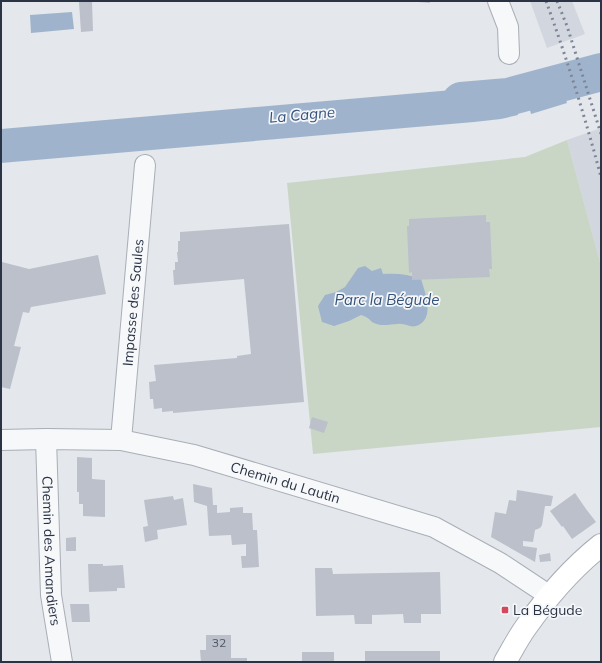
<svg xmlns="http://www.w3.org/2000/svg" width="602" height="663" font-family="Mulish,sans-serif">
<style>
.built{fill:#d2d6de}
.green{fill:#c9d6c5}
.water{fill:#9fb4cc}
.lines{fill:none;stroke-linecap:round;stroke-linejoin:round}
.river{stroke:#9fb4cc;stroke-width:38}
.building{fill:#bbc0ca}
.street-casing{stroke:#a9aeb7;stroke-width:22}
.secondary-casing{stroke:#a9aeb7;stroke-width:24}
.street{stroke:#f7f8fa;stroke-width:20}
.secondary{stroke:#fff;stroke-width:22}
.rail{stroke:#7d8696;stroke-width:3;stroke-dasharray:2 4;stroke-linecap:butt}
.poi-dot{fill:#d1495b;stroke:#f4f6f9;stroke-width:1.5}
.labels{text-anchor:middle;stroke-width:3.5;stroke-linejoin:round;paint-order:stroke}
.number-label{font-size:12px;fill:#4f5766}
.street-label{font-size:14px;fill:#2b3445;stroke:#f4f6f9}
.poi-label{font-size:14px;fill:#2b3445;stroke:#f4f6f9;text-anchor:start}
.water-label{font-size:15px;font-style:italic;fill:#34527a;stroke:#f4f6f9}
</style>
<rect width="100%" height="100%" fill="#e4e7ec"/>
<!-- built -->
<g class="built">
<path d="M530,1H572L585,34L547,48Z"/>
<path d="M601,128V266L567,140Z"/>
</g>
<!-- green -->
<path class="green" d="M567,140L601,266V427L313,454L287,183L525,157Z"/>
<!-- water -->
<g class="water">
<path d="M72,12L74,29L31,33L30,15Z"/>
<path d="M558,74L567,103L531,114L523,82Z"/>
<path d="M510,85L518,115L501,119L474,122L1,163V129Z"/>
<path d="M365,266L372,271L381,268L383,274C396,273 409,274 421,279C425,292 436,320 416,326C410,328 405,323 398,324C390,324 383,327 374,323C373,323 370,320 369,319C367,317 364,316 361,315L349,321L334,326L322,322L318,306L325,295L336,292L345,287L358,268Z"/>
</g>
<g class="lines">
<!-- river -->
<path class="river" d="M461,101L508,97L601,72"/>
</g>
<!-- building -->
<g class="building">
<path d="M418,1H430V3L418,2Z"/>
<path d="M79,2H92L93,31L81,32Z"/>
<path d="M486,215V222H490L492,269H489L490,277L412,280V272L409,273L407,226H409V219Z"/>
<path d="M289,224L304,402L173,413V411L162,412V408L154,409L153,399H150L149,382L156,381L154,365L237,358V356L251,354L244,279L174,285L173,270H175V262H178L177,252H178V241H180V232Z"/>
<path d="M98,255L106,294L31,307L29,313L23,312L14,346L21,347L10,389L1,387V268L2,262L29,269Z"/>
<path d="M312,417L328,422L324,433L309,428Z"/>
<path d="M77,457L92,458V479L105,480V517L83,516V504H79V492H77Z"/>
<path d="M193,484L212,488L213,505H217V513L230,512V508L243,507V513H252L253,530H257L259,567L242,568L241,556H246V544L232,545L231,535L209,536L207,506L194,502Z"/>
<path d="M517,490L553,496L551,506H545L542,525L540,528L535,530L533,542L523,541V546L537,548L535,562L491,537L495,512L506,514L509,500L516,501Z"/>
<path d="M575,493L586,509L596,522L572,539L563,526L562,527L550,511Z"/>
<path d="M173,496L174,500L183,498L187,525L157,530L158,539L145,542L143,527L148,526L144,500Z"/>
<path d="M76,537V551H66V538Z"/>
<path d="M550,553L551,561L540,562L539,555Z"/>
<path d="M88,564H103V566L123,565L125,588H117V591L89,592Z"/>
<path d="M315,568H332L333,574L440,572L441,614H421V623H404L403,614L372,615V624H355L354,615L316,616Z"/>
<path d="M70,604H89L90,622H72Z"/>
<path d="M206,635H231V658H247V662H201L200,650H206Z"/>
<rect x="365" y="651" width="75" height="11"/>
<rect x="302" y="652" width="32" height="10"/>
</g>
<g class="lines">
<!-- street casing -->
<g class="street-casing">
<g id="street">
<path d="M498,1L508,27L509,54"/>
<path id="s1" d="M46,439L51,595L62,662"/>
<path id="s2" d="M1,440L46,439L121,440L194,455L434,527L500,563L550,596"/>
<path id="s3" d="M121,440L145,165"/>
</g>
</g>
<!-- secondary casing -->
<g class="secondary-casing">
<path id="secondary" d="M505,662C512,650 518,638 526,627C547,597 572,568 601,545"/>
</g>
<!-- street -->
<use href="#street" class="street"/>
<!-- secondary -->
<use href="#secondary" class="secondary"/>
<!-- rail -->
<g class="rail">
<path d="M546,1C567,59 585,117 601,177"/>
<path d="M557,1L567,26L601,134"/>
</g>
</g>
<!-- markers -->
<rect class="poi-dot" x="501" y="606" width="8" height="8" rx="2"/>
<g class="labels">
<!-- number labels -->
<g class="number-label">
<text x="219" y="647">32</text>
</g>
<!-- street labels -->
<g class="street-label">
<text dy="5" stroke="none"><textPath href="#s3" startOffset="138">Impasse des Saules</textPath></text>
<text dy="5" stroke="none"><textPath href="#s2" startOffset="290">Chemin du Lautin</textPath></text>
<text dy="5" stroke="none"><textPath href="#s1" startOffset="112">Chemin des Amandiers</textPath></text>
</g>
<!-- poi labels -->
<g class="poi-label">
<text x="513" y="615">La Bégude</text>
</g>
<!-- water labels -->
<g class="water-label">
<text transform="translate(302 115) rotate(-5)" y="5">La Cagne</text>
<text x="387" y="305">Parc la Bégude</text>
</g>
</g>
<!-- border -->
<rect width="602" height="663" fill="none" stroke="#2b3445" stroke-width="4"/>
</svg>
